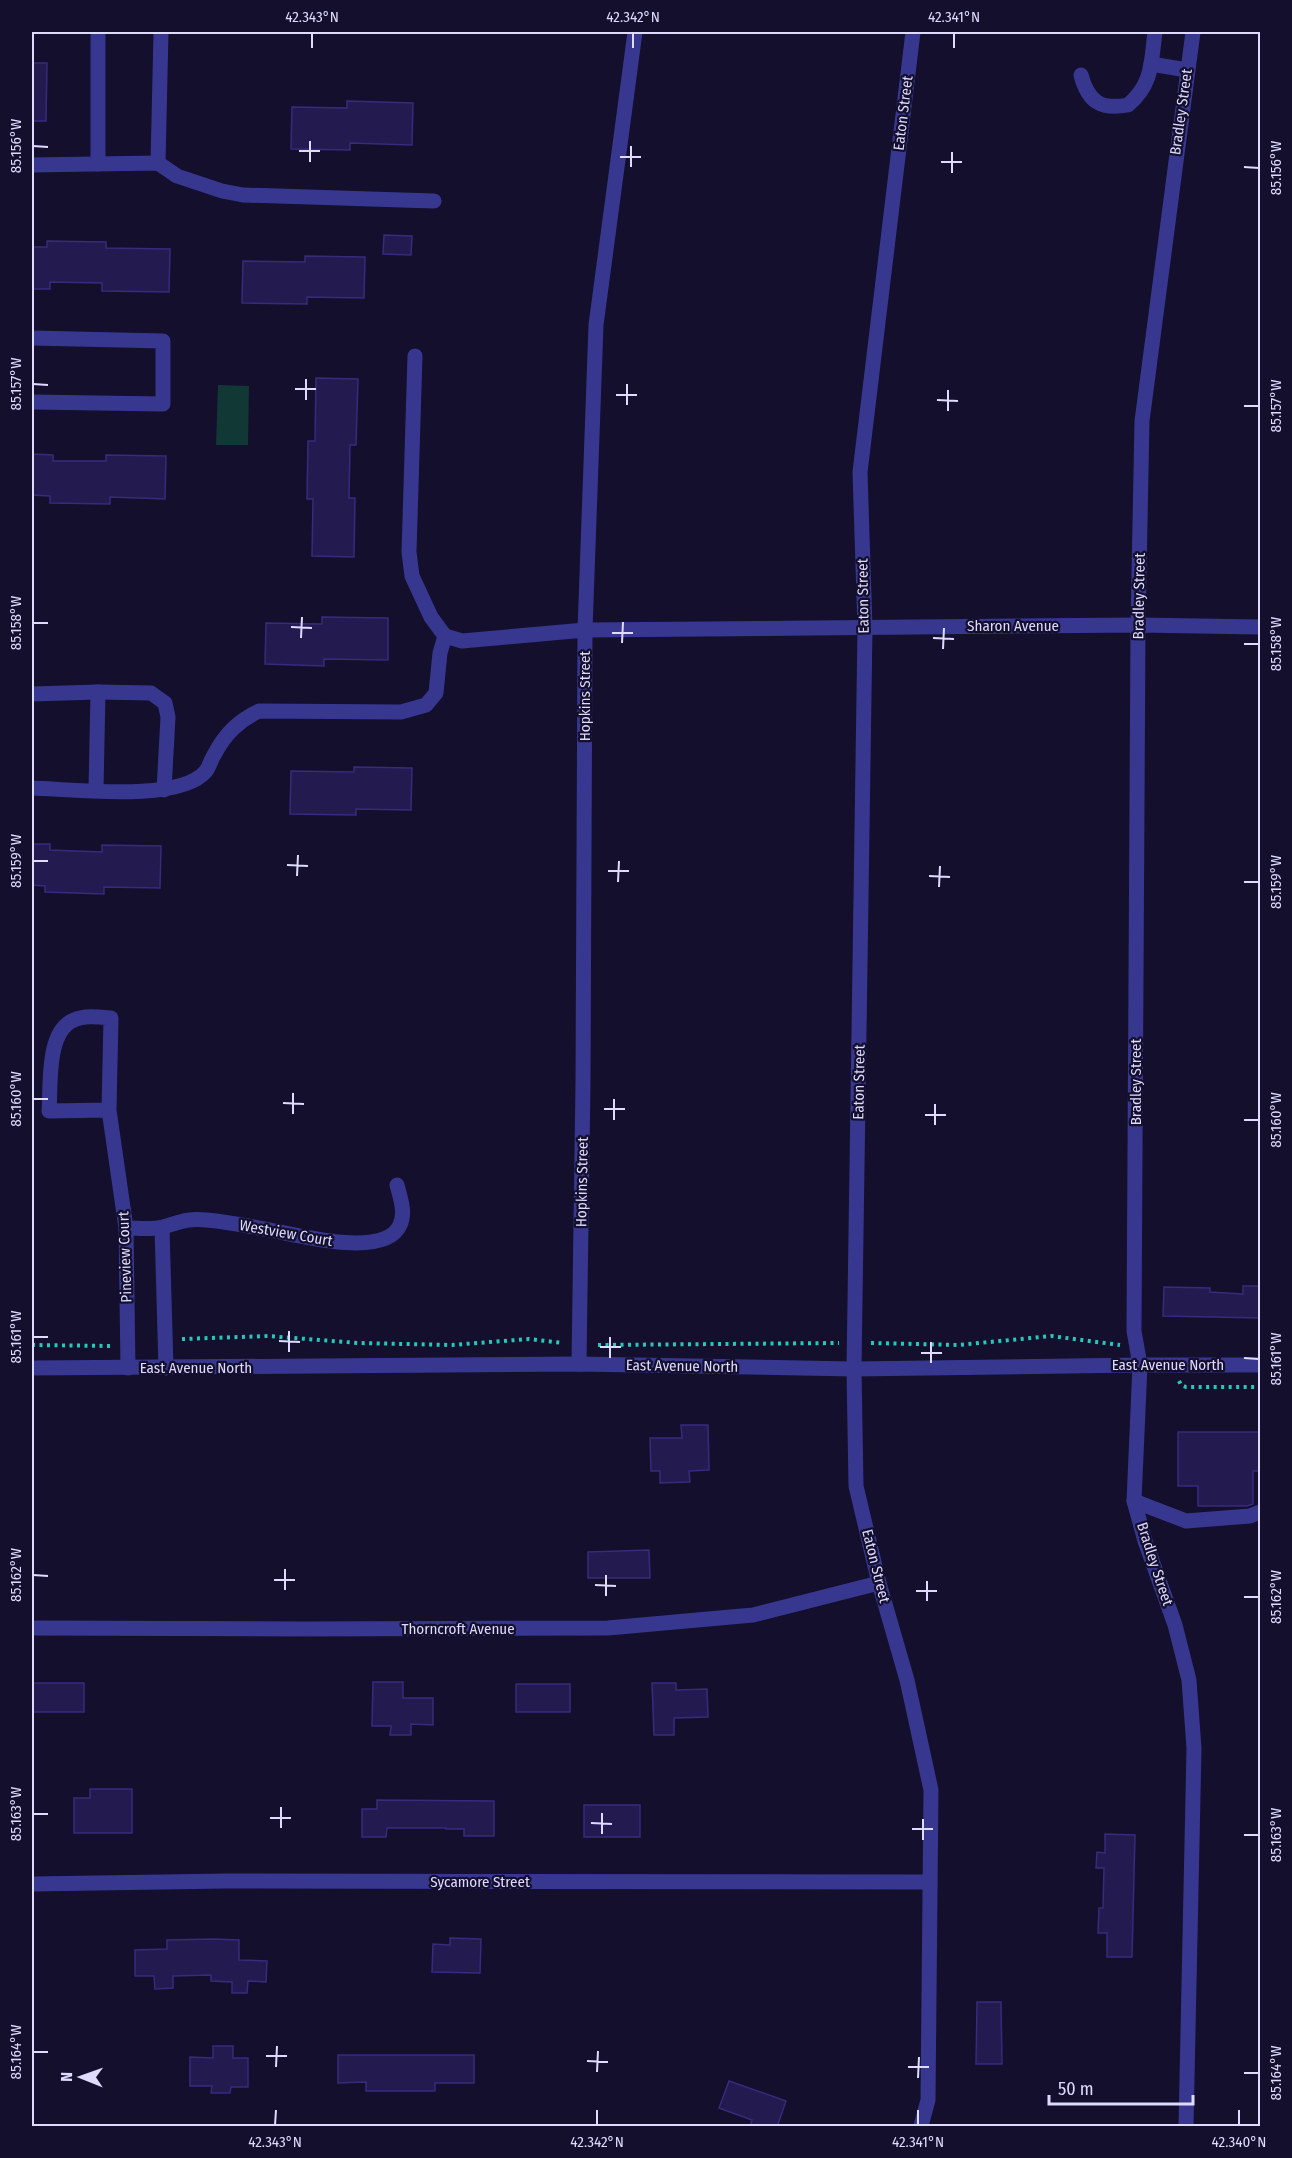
<svg xmlns="http://www.w3.org/2000/svg" width="1292" height="2158" font-family="'Fira Sans Condensed',sans-serif">
<style>
.green{fill:#123835}
.building{fill:#231a50;stroke:#382a7d;stroke-width:1.5}
.lines{fill:none;stroke-linecap:round;stroke-linejoin:round}
.path{stroke:#27c8b9;stroke-width:4;stroke-dasharray:3 4.5;stroke-linecap:butt}
.minor{stroke:#373790;stroke-width:15}
.ticks{fill:none;stroke:#dedbff;stroke-width:2}
.labels{text-anchor:middle;stroke-width:4.5;stroke-linejoin:round;paint-order:stroke}
.street-label{font-size:15px;fill:#dedbff;stroke:#130f2d}
.neatline{fill:none;stroke:#dedbff;stroke-width:2}
.ticks-label{font-size:15px;text-anchor:middle;fill:#dedbff}
</style>
<rect width="100%" height="100%" fill="#130f2d"/>
<!-- green -->
<path class="green" d="M218,385L249,386L248,445H216Z"/>
<!-- building -->
<g class="building">
<path d="M32,63H47L46,121H32Z"/>
<path d="M347,101L413,103L412,145L350,143V150L291,149L292,107L347,108Z"/>
<path d="M384,235L412,236L411,255L383,254Z"/>
<path d="M47,241L106,242V248L170,249L169,292L102,291V283L50,282V289H32V247H47Z"/>
<path d="M305,256L365,257L364,298L307,297V304L242,303L243,261L305,262Z"/>
<path d="M316,378L358,379L356,445H350L349,498H355L354,557L312,556L313,499H307L308,441H315Z"/>
<path d="M32,454L53,455V461H106V455L166,456L165,499L110,497V504L50,503V496L32,495Z"/>
<path d="M322,617L388,618V660L324,659V666L265,664L266,623L322,624Z"/>
<path d="M354,767L412,768L411,810L356,809V815L290,814L291,771L354,772Z"/>
<path d="M32,844H50V850L102,852V845L161,846L160,888L104,887V894L45,892V886L32,885Z"/>
<path d="M1243,1286H1259L1260,1318L1163,1316L1164,1287L1210,1288V1292L1243,1294Z"/>
<path d="M681,1425H708L709,1470L689,1471L690,1482L660,1483V1471H651L650,1438H682Z"/>
<path d="M1178,1432H1260V1471H1253V1504L1247,1506H1198V1486H1178Z"/>
<path d="M649,1550L650,1578H588V1552Z"/>
<path d="M373,1682H403V1698H433V1725L411,1724V1735H390L391,1726H372Z"/>
<rect x="32" y="1683" width="52" height="29"/>
<path d="M652,1683H676V1690L707,1689L708,1717L674,1718V1735H654Z"/>
<rect x="516" y="1684" width="54" height="28"/>
<path d="M90,1789H132V1833H74V1798H90Z"/>
<path d="M377,1800L494,1801V1836H464V1829H446V1828H387L386,1837H362V1809H377Z"/>
<rect x="584" y="1805" width="56" height="32"/>
<path d="M1105,1834L1135,1835L1132,1957H1107V1933H1098L1099,1908H1103L1104,1868H1096L1097,1852L1105,1853Z"/>
<path d="M450,1938L481,1939L480,1973L432,1972L433,1944L450,1945Z"/>
<path d="M213,1939L239,1940V1960L267,1961L266,1982L248,1981L247,1993H232V1982L211,1981V1975L173,1976V1988L155,1989L154,1976H135V1950L167,1949V1940Z"/>
<path d="M977,2002H1001L1002,2064H976Z"/>
<path d="M213,2046H233V2058H248V2087H231L230,2093H211L212,2086H190V2057L213,2058Z"/>
<path d="M338,2055H474V2083H435V2091H366V2082L338,2083Z"/>
<path d="M729,2081L786,2101L777,2127H750L752,2120L719,2108Z"/>
</g>
<g class="lines">
<!-- path -->
<g class="path">
<path d="M182,1339L268,1336L358,1343L452,1345L529,1339L563,1343"/>
<path d="M871,1343L959,1345L1051,1336L1120,1345"/>
<path d="M32,1345L112,1346"/>
<path d="M598,1345L839,1343"/>
<path d="M1179,1381L1181,1385L1186,1387H1260"/>
</g>
<!-- minor -->
<g class="minor">
<path d="M98,32V164"/>
<path d="M913,32L860,472L865,628L854,1369L856,1486L879,1583L907,1680L931,1790L928,2100L921,2126"/>
<path d="M1151,64L1187,70"/>
<path d="M1081,75C1088,102 1101,110 1128,105C1153,84 1151,62 1155,32"/>
<path d="M158,163L161,32"/>
<path d="M32,165L158,163L177,176L222,191L243,195L434,201"/>
<path d="M32,338L163,341V404L32,402"/>
<path d="M415,356L409,552L412,576L431,617L445,636L462,641L585,630L1138,625L1260,627"/>
<path d="M98,692L151,693L165,703L168,717L164,790"/>
<path d="M32,694L98,692L96,790"/>
<path d="M32,788C71,789 180,803 206,771C209,767 211,760 214,755C225,734 238,721 259,711L401,712L426,705L436,693L440,653L445,636"/>
<path d="M109,1110L49,1111C51,1086 46,1031 74,1020C85,1015 99,1017 111,1018L109,1110L126,1228L128,1368"/>
<path d="M126,1228C138,1228 151,1230 163,1227C181,1222 186,1218 207,1220C228,1222 249,1226 270,1230C298,1235 385,1259 400,1225C406,1212 400,1197 397,1185"/>
<path d="M162,1228L166,1368"/>
<path d="M579,1364L583,1083L585,630L596,325L635,32"/>
<path d="M32,1368L579,1364L854,1369L1140,1365H1260"/>
<path d="M1134,1501L1186,1521L1250,1516L1260,1512"/>
<path d="M32,1628L304,1629L608,1628L753,1615L879,1583"/>
<path d="M32,1884L226,1881L929,1882"/>
<path d="M1186,2126L1194,1748L1189,1680L1175,1625L1145,1541L1134,1501L1140,1365L1134,1331L1138,625L1142,421L1193,32"/>
</g>
</g>
<!-- ticks -->
<path class="ticks" d="M312,48V33M633,48V33M954,48V33M33,146L48,147M299,151H320M620,157H641M310,162V141M941,162H962M631,167V146M1244,167L1259,168M952,173V152M33,384L48,385M295,389H316M616,395H637M306,400V379M937,400L958,401M627,405V384M1244,406H1259M948,411V390M33,623H48M291,627L312,628M612,633H633M301,638L302,617M933,638L954,639M622,643L623,622M1244,644H1259M943,649L944,628M33,861H48M287,865L308,866M608,871H629M297,876L298,855M929,876L950,877M618,882L619,861M1244,882H1259M939,887L940,866M33,1099H48M283,1103L304,1104M604,1109H625M293,1114V1093M925,1115H946M614,1120V1099M1244,1120H1259M935,1125V1104M33,1337H48M279,1341L300,1342M600,1347H621M289,1352V1331M921,1353H942M610,1358V1337M1244,1358L1259,1359M931,1363V1342M33,1575L48,1576M274,1580H295M595,1585L616,1586M285,1590V1569M916,1591H937M606,1596V1575M1244,1597H1259M927,1601V1581M33,1814H48M270,1818H291M591,1823L612,1824M281,1828V1807M912,1829H933M602,1834V1813M1244,1835H1259M923,1840V1819M33,2052H48M266,2056H287M587,2061L608,2062M276,2067L277,2046M908,2067H929M597,2072L598,2051M1244,2073H1259M918,2078L919,2057M275,2125L276,2110M597,2125V2110M918,2125V2110M1239,2125V2110"/>
<g class="labels">
<!-- street labels -->
<g class="street-label">
<text transform="translate(1181 112) rotate(-82)" y="5">Bradley Street</text>
<text transform="translate(903 113) rotate(-83)" y="5">Eaton Street</text>
<text transform="translate(863 596) rotate(-91)" y="5">Eaton Street</text>
<text transform="translate(1139 596) rotate(-89)" y="5">Bradley Street</text>
<text x="1013" y="631">Sharon Avenue</text>
<text transform="translate(585 696) rotate(-90)" y="5">Hopkins Street</text>
<text transform="translate(859 1082) rotate(-89)" y="5">Eaton Street</text>
<text transform="translate(1136 1082) rotate(-90)" y="5">Bradley Street</text>
<text transform="translate(582 1182) rotate(-89)" y="5">Hopkins Street</text>
<text transform="translate(286 1233) rotate(10)" y="5">Westview Court</text>
<text transform="translate(125 1257) rotate(-92)" y="5">Pineview Court</text>
<text x="1168" y="1370">East Avenue North</text>
<text transform="translate(682 1366) rotate(1)" y="5">East Avenue North</text>
<text x="196" y="1373">East Avenue North</text>
<text transform="translate(1155 1564) rotate(72)" y="5">Bradley Street</text>
<text transform="translate(876 1566) rotate(76)" y="5">Eaton Street</text>
<text x="458" y="1634">Thorncroft Avenue</text>
<text x="480" y="1887">Sycamore Street</text>
</g>
</g>
<!-- border -->
<rect width="1292" height="2158" fill="none" stroke="#130f2d" stroke-width="66"/>
<!-- north arrow -->
<g transform="translate(81 2077) rotate(271)" stroke="#130f2d" stroke-width="4.5" paint-order="stroke">
<path d="M0-4.5L10 22L0 15L-10 22Z" fill="#dedbff"/>
<text y="-9" font-size="16" font-weight="bold" text-anchor="middle" fill="#dedbff">N</text>
</g>
<!-- scale -->
<path d="M1049 2095v9h144v-9" fill="none" stroke="#dedbff" stroke-width="3"/>
<text x="1058" y="2095" font-size="18" fill="#dedbff" stroke="#130f2d" stroke-width="4.5" paint-order="stroke">50 m</text>
<rect x="33" y="33" width="1226" height="2092" class="neatline"/>
<g class="ticks-label">
<text x="312" y="22">42.343°N</text>
<text x="633" y="22">42.342°N</text>
<text x="954" y="22">42.341°N</text>
<text transform="translate(16 146) rotate(-90)" y="5">85.156°W</text>
<text transform="translate(1276 168) rotate(-90)" y="5">85.156°W</text>
<text transform="translate(16 384) rotate(-90)" y="5">85.157°W</text>
<text transform="translate(1276 406) rotate(-90)" y="5">85.157°W</text>
<text transform="translate(16 623) rotate(-90)" y="5">85.158°W</text>
<text transform="translate(1276 644) rotate(-90)" y="5">85.158°W</text>
<text transform="translate(16 861) rotate(-90)" y="5">85.159°W</text>
<text transform="translate(1276 882) rotate(-90)" y="5">85.159°W</text>
<text transform="translate(16 1099) rotate(-90)" y="5">85.160°W</text>
<text transform="translate(1276 1120) rotate(-90)" y="5">85.160°W</text>
<text transform="translate(16 1337) rotate(-90)" y="5">85.161°W</text>
<text transform="translate(1276 1359) rotate(-90)" y="5">85.161°W</text>
<text transform="translate(16 1575) rotate(-90)" y="5">85.162°W</text>
<text transform="translate(1276 1597) rotate(-90)" y="5">85.162°W</text>
<text transform="translate(16 1814) rotate(-90)" y="5">85.163°W</text>
<text transform="translate(1276 1835) rotate(-90)" y="5">85.163°W</text>
<text transform="translate(16 2052) rotate(-90)" y="5">85.164°W</text>
<text transform="translate(1276 2073) rotate(-90)" y="5">85.164°W</text>
<text x="275" y="2147">42.343°N</text>
<text x="597" y="2147">42.342°N</text>
<text x="918" y="2147">42.341°N</text>
<text x="1239" y="2147">42.340°N</text>
</g>
</svg>
